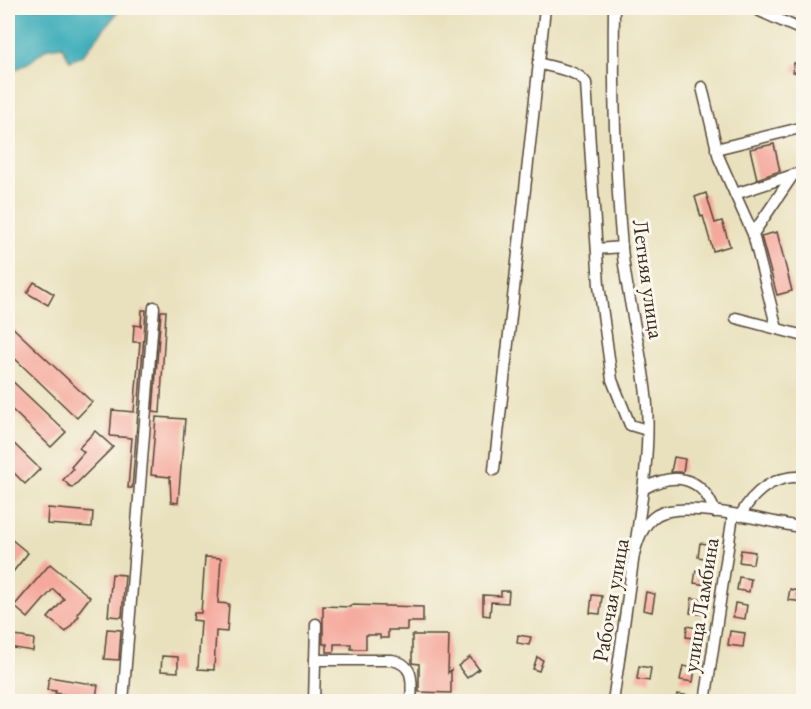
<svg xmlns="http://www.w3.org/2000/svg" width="811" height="709" font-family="'EB Garamond',serif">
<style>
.water{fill:#3dadb9;stroke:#3c6c6c;stroke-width:1.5}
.building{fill:#f5a89c}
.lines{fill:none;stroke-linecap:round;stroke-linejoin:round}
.minor-casing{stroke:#554536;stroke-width:13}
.minor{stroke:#fff;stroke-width:10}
.labels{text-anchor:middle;stroke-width:6;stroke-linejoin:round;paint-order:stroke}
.street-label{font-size:22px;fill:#3b2a1e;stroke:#fbf7ec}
</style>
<rect width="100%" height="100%" fill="#fbf7ec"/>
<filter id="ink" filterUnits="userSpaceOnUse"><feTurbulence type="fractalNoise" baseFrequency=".0167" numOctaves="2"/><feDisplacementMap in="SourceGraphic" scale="12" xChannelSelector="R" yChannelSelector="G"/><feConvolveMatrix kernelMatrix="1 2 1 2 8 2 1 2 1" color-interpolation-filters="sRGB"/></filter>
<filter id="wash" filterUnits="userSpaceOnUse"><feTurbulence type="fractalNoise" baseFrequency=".008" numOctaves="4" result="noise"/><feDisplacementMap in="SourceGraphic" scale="24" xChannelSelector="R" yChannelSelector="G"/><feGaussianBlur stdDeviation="1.35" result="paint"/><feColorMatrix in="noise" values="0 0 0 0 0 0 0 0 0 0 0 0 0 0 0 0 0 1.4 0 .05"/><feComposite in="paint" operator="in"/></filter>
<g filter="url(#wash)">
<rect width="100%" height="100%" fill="#e9e1bd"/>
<!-- water -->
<path class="water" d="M8,8H121L83,55L70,61L62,46L47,48L31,61L15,70L8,68Z"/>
<g id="blocks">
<!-- building -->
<g class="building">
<path d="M794,63L804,65V74L793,72Z"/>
<path d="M774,144L780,171L757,179L750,149Z"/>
<path d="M706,193L715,223L722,221L730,246L713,251L703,216L701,217L695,197Z"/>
<path d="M777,232L792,291L777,295L761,236Z"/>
<path d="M34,282L54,294L48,305L27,293Z"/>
<path d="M142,310H146L132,488H128L132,438L110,436L112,410L134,412L140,342H133L134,325L141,326Z"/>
<path d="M161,311H166L160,413L153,412Z"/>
<path d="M8,323L92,402L77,418L8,352Z"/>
<path d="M8,377L66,432L51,447L8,406Z"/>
<path d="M156,417L185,419L178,503L171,502L170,477L151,475Z"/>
<path d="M95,431L113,447L72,488L63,480L73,469L71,467L84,452L79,448Z"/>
<path d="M8,438L40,469L25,484L8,467Z"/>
<path d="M674,457L685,459L683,472H671Z"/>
<path d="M48,508L93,512L92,527L47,524Z"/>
<path d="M11,539L28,553L8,578V544Z"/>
<path d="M700,543L713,545L711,559L698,557Z"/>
<path d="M741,550L755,552L753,564L739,562Z"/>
<path d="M205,557L221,558L218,603L229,604L227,632L216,631L214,670L198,669L201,621L193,620L194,613H201Z"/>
<path d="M50,564L90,597L77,614L79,616L66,632L48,618L64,599L53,589L28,618L14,606Z"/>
<path d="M696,570L709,572L707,585L694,583Z"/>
<path d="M112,574L125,575L122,617L108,616Z"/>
<path d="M739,577L751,579L749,592L737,590Z"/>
<path d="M790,589L798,591L797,595L804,596V602L788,600Z"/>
<path d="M501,591H509L508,603L491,602L490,616L483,615V595L501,596Z"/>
<path d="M646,592L655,594L652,612L643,610Z"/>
<path d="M592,595L602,596L600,614L590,613Z"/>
<path d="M692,598L705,600L702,614L690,613Z"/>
<path d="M735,603L747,605L745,619L733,617Z"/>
<path d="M351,605L423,607V622H407V630H388V638H380V635H366V649H351V644H334V652H327V644H323V606L351,607Z"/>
<path d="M687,626L701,629L699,639L686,637Z"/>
<path d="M107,629L121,630L119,660L104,659Z"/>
<path d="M730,631L745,633L743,647L728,645Z"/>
<path d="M8,635L34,639L33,651L8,647Z"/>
<path d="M412,635H449L448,673L451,670V693L419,692V664L412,663Z"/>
<path d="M518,635L531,637L529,645L517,643Z"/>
<path d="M162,656L178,657V672L161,671Z"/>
<path d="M470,657L479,669L467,678L458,666Z"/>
<path d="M537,657L543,660L539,671L533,669Z"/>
<path d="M639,666L651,668L649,681L637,679Z"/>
<path d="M683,666L695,668L693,682L680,680Z"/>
<path d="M49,677L98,685L96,697H92L91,699L55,693L56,691L47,690Z"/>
<path d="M677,694L698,697V702H676Z"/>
</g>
</g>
</g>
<g filter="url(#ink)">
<use href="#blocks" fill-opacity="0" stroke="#554536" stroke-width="1.5"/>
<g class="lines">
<!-- minor casing -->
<g class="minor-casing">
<g id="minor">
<path d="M614,8C613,87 615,168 622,248C627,301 643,352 647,405C650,455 641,505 634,554"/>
<path d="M753,8L804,31"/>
<path d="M538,63C554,68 577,70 586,83L599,285L612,380L630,425L647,430"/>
<path d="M702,87L719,158L735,194"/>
<path d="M716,149L804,127"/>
<path d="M753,234L735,194L793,175"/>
<path d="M597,249L622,247"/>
<path d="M736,318L804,336"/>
<path d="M777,329L753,234L793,175L804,172"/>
<path d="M494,470L545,8"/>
<path d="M643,489C675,471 702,476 715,512"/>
<path d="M740,516C753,492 774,475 804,477"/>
<path d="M315,660H392C415,665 412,682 411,702"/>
<path d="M123,702L154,307"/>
<path d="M314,702L316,624"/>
<path d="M613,702L634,554C638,539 643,524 657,515C685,499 770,522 804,528"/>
<path d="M705,702L733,515"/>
</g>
</g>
<!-- minor -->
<use href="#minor" class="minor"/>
</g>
</g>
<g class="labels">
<!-- street labels -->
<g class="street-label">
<text transform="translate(649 279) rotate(82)" y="8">Летняя улица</text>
<text transform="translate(610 600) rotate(-80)" y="8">Рабочая улица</text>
<text transform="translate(700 605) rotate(-81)" y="8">улица Ламбина</text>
</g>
</g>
<!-- margin -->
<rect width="811" height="709" fill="none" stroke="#fbf7ec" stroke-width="30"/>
</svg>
